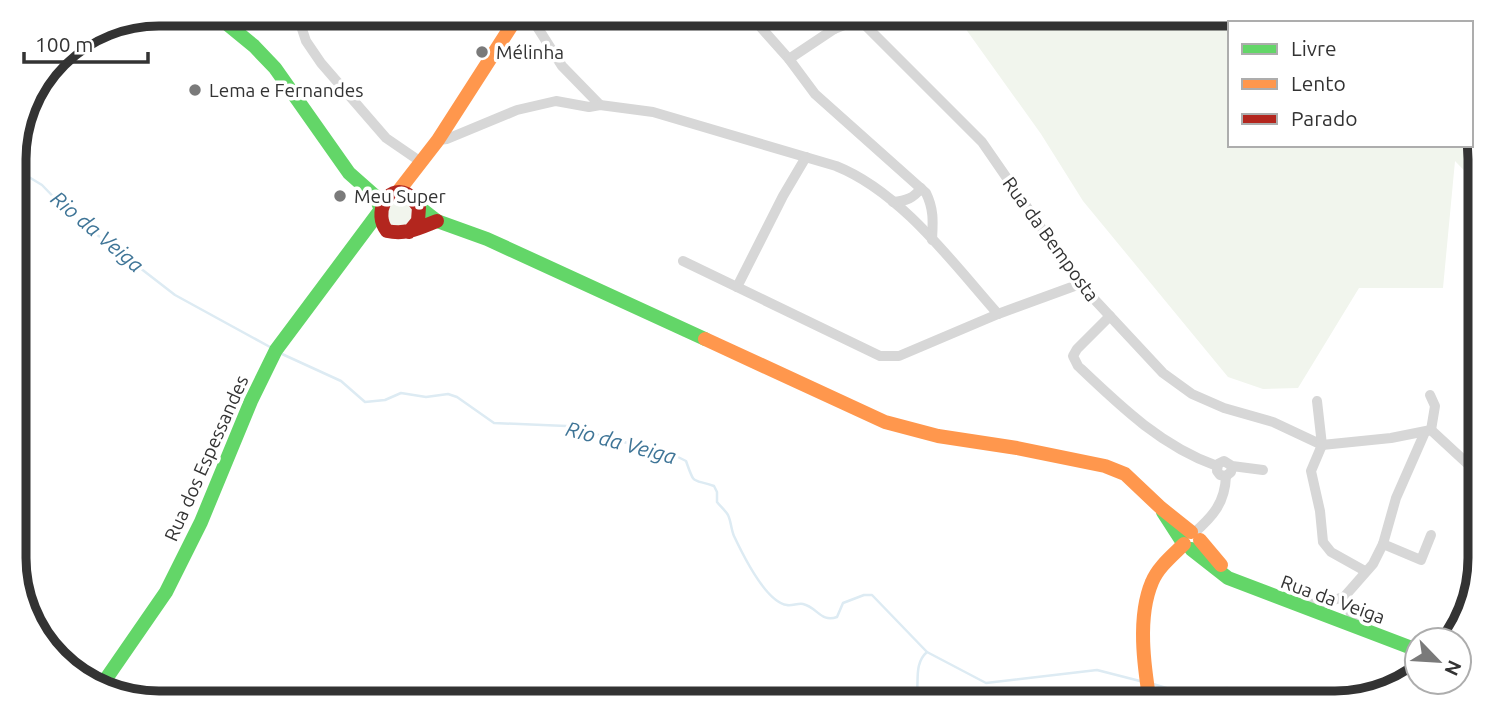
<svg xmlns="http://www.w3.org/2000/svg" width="1494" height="717" font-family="Ubuntu,sans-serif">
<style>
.green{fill:#f1f5ed}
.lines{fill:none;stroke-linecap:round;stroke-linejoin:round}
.stream{stroke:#ddebf3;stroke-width:2.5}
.street{stroke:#d7d7d7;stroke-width:10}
.fast{stroke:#63d668;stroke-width:14}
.slow{stroke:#ff974d;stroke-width:14}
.jam{stroke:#b3261e;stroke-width:14}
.poi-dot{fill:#7a7a7a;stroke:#fff;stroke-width:2.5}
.labels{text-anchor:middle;stroke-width:7;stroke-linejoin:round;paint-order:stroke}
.poi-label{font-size:19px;fill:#333;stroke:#fff;text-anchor:start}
.street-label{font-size:19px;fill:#333;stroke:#fff}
.water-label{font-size:21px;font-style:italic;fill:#3f7597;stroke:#fff}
.rim{fill:none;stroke:#333;stroke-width:9}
</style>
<rect width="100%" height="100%" fill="#fff"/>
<!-- green -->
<g class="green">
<path d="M955,14H1335L1373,23H1230V145H1471V121L1479,141V186L1455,161L1443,288H1359L1298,388L1263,389L1228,377L1083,201L1041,134Z"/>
<circle cx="399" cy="213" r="15"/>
</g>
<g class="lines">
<!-- stream -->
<g class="stream">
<path d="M14,168L42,185L69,213L175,295L270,347"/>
<path d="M282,354L341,381L365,402L385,400L401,393L426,397L448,394L457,397L494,423L566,426L678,457L686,461C695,486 691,478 714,486L717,492V502C720,506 725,510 728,515C731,521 731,529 734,536C742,553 766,602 787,605C792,606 798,603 803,604C817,607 821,623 837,617L843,603L864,595H872L927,652L986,683L1097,670L1140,681"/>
<path d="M1153,684L1173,690L1228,688L1258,703"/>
<path d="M915,703C921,686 912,665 927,652"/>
</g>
<!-- street -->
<g class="street">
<path d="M529,14L562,66L600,105"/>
<path d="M749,14L789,59L815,94L926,193C934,209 933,222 932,240"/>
<path d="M300,23L306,41L321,63L386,138L421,162"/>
<path d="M834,29L859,19L982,142L1080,284L1163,373L1192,394L1224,408L1273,422L1322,445L1391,438L1431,430"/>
<path d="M789,59L834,29L828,14"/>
<path d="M438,140L447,139L517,110L556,101L589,107L600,105L653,112L836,166C901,192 952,262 998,314L899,356H880L683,261"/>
<path d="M893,202C906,201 914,198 921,188"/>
<path d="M737,287L783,196L806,157"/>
<path d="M998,314L1080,284"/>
<path d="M1110,316L1077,349L1073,356L1078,366C1120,406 1161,446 1217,466"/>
<path d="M1430,395L1435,406L1431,430"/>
<path d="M1317,401L1322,445L1311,471L1320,511L1323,542L1331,552L1365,571"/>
<path d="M1431,430L1470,466L1480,468"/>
<path d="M1232,466L1231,472L1226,476L1220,475L1217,471L1218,464L1224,461L1232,466L1263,470"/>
<path d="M1194,533C1213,516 1225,503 1226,476"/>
<path d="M1383,544L1421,560L1431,535"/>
<path d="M1344,597L1354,621V627"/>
<path d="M1299,603L1319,604L1344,597L1373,564L1383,544L1396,498L1425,432"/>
</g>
<!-- fast -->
<g class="fast">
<path d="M215,14L254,46L275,68L349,173L375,196L380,207"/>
<path d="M419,207L437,221L487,239L705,339"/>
<path d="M1163,512L1183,543"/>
<path d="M1191,549L1228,578L1417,650"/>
<path d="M99,689L166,592L201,522L251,401L276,350L379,212"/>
</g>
<!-- slow -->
<g class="slow">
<path d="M397,193L438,140L519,14"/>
<path d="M705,339L885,422L938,436L1017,448L1105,466L1125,474L1161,508L1191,532"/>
<path d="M1200,540L1221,565"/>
<path d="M1150,703C1144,666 1137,617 1152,582C1158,567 1173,555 1184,544"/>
</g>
<!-- jam -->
<path class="jam" d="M409,232L418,221L419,207C415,203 412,197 407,194C387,184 373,214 387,231C407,235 419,228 437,221"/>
</g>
<!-- markers -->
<g class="poi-dot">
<circle cx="482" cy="52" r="7"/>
<circle cx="195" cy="90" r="7"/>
<circle cx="340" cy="196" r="7"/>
</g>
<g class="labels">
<!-- poi labels -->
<g class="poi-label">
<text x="496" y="59">Mélinha</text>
<text x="209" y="97">Lema e Fernandes</text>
<text x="354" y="203">Meu Super</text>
</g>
<!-- street labels -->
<g class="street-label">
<text transform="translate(1051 239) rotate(54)" y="7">Rua da Bemposta</text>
<text transform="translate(206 458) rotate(-66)" y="7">Rua dos Espessandes</text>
<text transform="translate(1333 599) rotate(20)" y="7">Rua da Veiga</text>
</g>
<!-- water labels -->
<g class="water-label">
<text transform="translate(97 232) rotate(40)" y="7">Rio da Veiga</text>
<text transform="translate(621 443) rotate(15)" y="7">Rio da Veiga</text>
</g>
</g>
<!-- crop -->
<path d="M0 0H1494V717H0ZM159 26H1335A133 133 0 0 1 1468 159V558A133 133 0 0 1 1335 691H159A133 133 0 0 1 26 558V159A133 133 0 0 1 159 26Z" fill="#fff" fill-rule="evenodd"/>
<path class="rim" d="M159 26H1335A133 133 0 0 1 1468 159V558A133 133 0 0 1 1335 691H159A133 133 0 0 1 26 558V159A133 133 0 0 1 159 26Z"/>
<!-- legend -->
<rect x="1228" y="21" width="245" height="126" fill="#ffffff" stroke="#adadad" stroke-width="2"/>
<rect x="1242" y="44" width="35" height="10" fill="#63d668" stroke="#adadad" stroke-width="2"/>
<text x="1291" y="56" font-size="21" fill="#333333">Livre</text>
<rect x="1242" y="79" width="35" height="10" fill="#ff974d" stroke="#adadad" stroke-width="2"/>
<text x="1291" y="91" font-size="21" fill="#333333">Lento</text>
<rect x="1242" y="114" width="35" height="10" fill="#b3261e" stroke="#adadad" stroke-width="2"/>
<text x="1291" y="126" font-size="21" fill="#333333">Parado</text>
<!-- north arrow -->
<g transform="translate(1438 661) rotate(115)"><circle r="33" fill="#ffffff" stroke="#adadad" stroke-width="2"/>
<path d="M0-5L12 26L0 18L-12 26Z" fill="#7a7a7a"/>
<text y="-10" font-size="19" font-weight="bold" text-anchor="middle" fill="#333333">N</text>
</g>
<!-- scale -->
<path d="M24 52v10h124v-10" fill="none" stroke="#333333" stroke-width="3.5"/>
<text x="35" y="52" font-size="21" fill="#333333" stroke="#ffffff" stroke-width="5" paint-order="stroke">100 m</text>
</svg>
